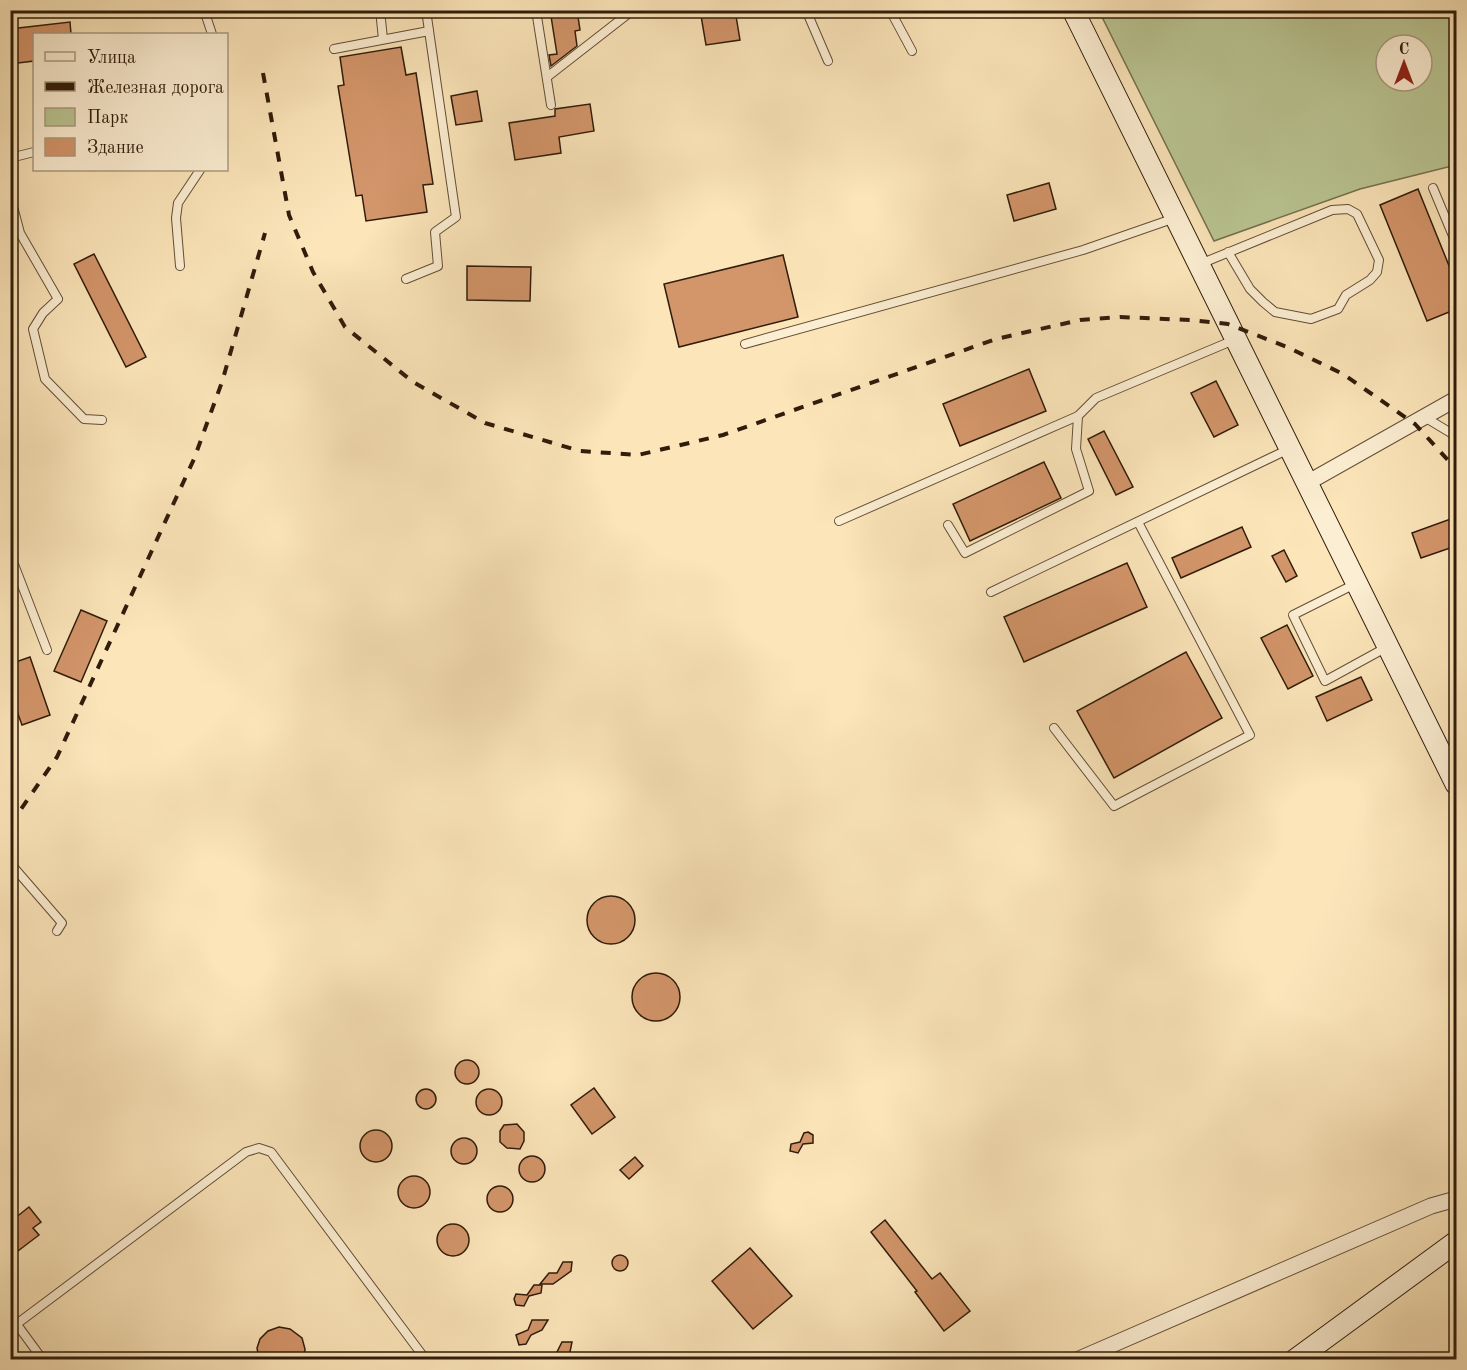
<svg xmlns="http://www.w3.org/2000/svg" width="1467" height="1370" font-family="'Old Standard TT',serif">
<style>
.green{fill:#bac693;stroke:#75714f;stroke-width:1.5;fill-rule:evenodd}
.building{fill:#d3956a;stroke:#301c0b;stroke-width:1.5}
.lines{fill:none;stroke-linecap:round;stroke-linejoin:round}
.lane-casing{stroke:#634e36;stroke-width:10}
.street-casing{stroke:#634e36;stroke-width:17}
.secondary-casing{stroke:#301c0b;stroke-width:23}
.lane{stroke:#fceed2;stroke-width:8}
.street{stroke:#fceed2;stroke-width:15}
.secondary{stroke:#fceed2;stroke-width:21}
.rail{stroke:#301c0b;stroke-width:4;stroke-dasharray:10 10;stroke-linecap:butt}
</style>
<rect width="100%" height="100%" fill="#fbe5b9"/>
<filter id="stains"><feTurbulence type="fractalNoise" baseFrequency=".00333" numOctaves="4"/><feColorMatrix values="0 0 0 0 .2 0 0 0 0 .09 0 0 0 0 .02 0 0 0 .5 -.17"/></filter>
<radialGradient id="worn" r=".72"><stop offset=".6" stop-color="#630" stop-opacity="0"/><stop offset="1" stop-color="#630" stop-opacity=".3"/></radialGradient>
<!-- green -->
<path class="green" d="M1099,11H1456V165L1360,189L1214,241ZM1386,45H1422V81H1386Z"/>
<!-- building -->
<g class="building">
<path d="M550,10H577L580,30L575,31L577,46L551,66L549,55L557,54Z"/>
<path d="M700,10H735L740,40L706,45Z"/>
<path d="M70,22L71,34H34V61L10,64V29Z"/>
<path d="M401,47L406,75L416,73L433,184L423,185L427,212L366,221L362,195L356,196L338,86L344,85L340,57Z"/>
<path d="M477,91L482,121L456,125L451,96Z"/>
<path d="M590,104L594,131L559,137L561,153L515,160L509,123L555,116V109Z"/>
<path d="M1049,183L1056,209L1014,221L1007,195Z"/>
<path d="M1418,189L1456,283V331L1449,312L1427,321L1380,205Z"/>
<path d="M94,254L146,357L126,367L74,264Z"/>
<path d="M783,255L798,317L679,347L664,284Z"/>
<path d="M467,266L531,267L530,301L467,300Z"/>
<path d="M1029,369L1046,411L960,446L943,404Z"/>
<path d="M1216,381L1238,425L1214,437L1191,393Z"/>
<path d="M1104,431L1133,487L1116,495L1088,439Z"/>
<path d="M1044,462L1061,498L970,541L953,504Z"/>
<path d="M1456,517V546L1421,558L1412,533Z"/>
<path d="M1242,527L1251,547L1181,578L1172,558Z"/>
<path d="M1284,550L1297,576L1286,582L1272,556Z"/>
<path d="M1127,563L1147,607L1024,662L1004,617Z"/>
<path d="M81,610L107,621L81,682L54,671Z"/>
<path d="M1287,625L1313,676L1288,689L1261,638Z"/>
<path d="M1186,652L1222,718L1114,778L1077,711Z"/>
<path d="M30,657L50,715L22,725L10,692V664Z"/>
<path d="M1361,677L1372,700L1327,721L1316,697Z"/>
<circle cx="611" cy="920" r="24"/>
<circle cx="656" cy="997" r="24"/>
<circle cx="467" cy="1072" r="12"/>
<path d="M594,1088L615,1117L592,1134L571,1105Z"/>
<circle cx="426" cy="1099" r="10"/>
<circle cx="489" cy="1102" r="13"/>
<path d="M517,1124L524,1132V1141L520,1149L507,1148L500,1142V1131L504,1125Z"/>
<circle cx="376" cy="1146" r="16"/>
<path d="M808,1132L813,1135V1143L803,1144L798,1153L790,1151L791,1144L800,1142L804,1133Z"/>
<circle cx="464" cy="1151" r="13"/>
<circle cx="532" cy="1169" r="13"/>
<path d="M635,1157L643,1166L629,1179L620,1170Z"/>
<circle cx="414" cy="1192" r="16"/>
<circle cx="500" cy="1199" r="13"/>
<path d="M29,1207L41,1222L33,1228L39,1235L10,1257V1222Z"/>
<path d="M885,1220L932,1279L940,1273L970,1311L944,1331L915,1292L917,1291L871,1232Z"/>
<circle cx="453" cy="1240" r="16"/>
<path d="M750,1248L792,1296L753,1329L712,1281Z"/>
<circle cx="620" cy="1263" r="8"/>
<path d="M563,1262H572L571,1271L553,1284H540L549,1273H557Z"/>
<path d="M534,1285H542L541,1293L529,1296L524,1306L516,1305L514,1299L516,1294L527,1295Z"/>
<path d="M532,1320H548L542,1330L531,1335L526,1344L519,1345L516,1335L528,1330Z"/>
<path d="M279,1327L290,1329L302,1338L305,1349L304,1359H259L257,1348L260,1339L268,1331Z"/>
<path d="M562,1342H572L570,1352L554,1358Z"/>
</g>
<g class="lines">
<!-- lane casing -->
<g class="lane-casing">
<g id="lane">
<path d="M204,10L212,34"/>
<path d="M380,10L383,39"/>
<path d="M536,10L551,105"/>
<path d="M806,10L828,61"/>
<path d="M890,10L912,51"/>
<path d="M334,49L429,31"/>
<path d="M547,77L633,10"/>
<path d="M10,158L34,152"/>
<path d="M1433,188L1456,243"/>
<path d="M10,195L20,233L58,299L43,313L33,329L45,379L84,419L102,420"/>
<path d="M1200,264L1332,210L1348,209L1357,214L1379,260L1377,272L1370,280L1346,295L1338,309L1311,319L1275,312L1263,302L1250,289L1228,252"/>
<path d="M180,266L176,218L178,203L200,170"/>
<path d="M406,279L438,266L435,232L456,217L426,10"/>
<path d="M745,344L1083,250L1175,218"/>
<path d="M1426,418L1456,436"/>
<path d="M839,521L1078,416L1096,398L1234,340"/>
<path d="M948,525L965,553L1089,491L1076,449L1078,416"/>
<path d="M10,554L47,650"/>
<path d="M1355,584L1293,615L1325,681L1387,647"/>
<path d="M991,592L1289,449"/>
<path d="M1054,728L1114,806L1250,735L1138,522"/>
<path d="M10,863L62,923L57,931"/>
<path d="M10,1315L43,1360"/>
<path d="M10,1329L246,1152L259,1148L271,1152L426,1360"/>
</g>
</g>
<!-- street casing -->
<g class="street-casing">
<g id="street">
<path d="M1307,483L1456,399"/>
<path d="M1077,1360L1431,1206L1456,1199"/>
</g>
</g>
<!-- secondary casing -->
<g class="secondary-casing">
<g id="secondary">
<path d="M1073,10L1456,784"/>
<path d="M1295,1360L1456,1242"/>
</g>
</g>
<!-- lane -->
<use href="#lane" class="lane"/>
<!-- street -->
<use href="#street" class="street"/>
<!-- secondary -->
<use href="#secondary" class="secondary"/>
<!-- rail -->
<g class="rail">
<path d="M263,73L289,215L313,272L345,327L413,382L485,423L580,451L638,455L723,435L996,339L1080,320L1120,317L1190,320L1228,324L1287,347L1343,374L1415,424L1456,469"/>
<path d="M10,825L57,757L194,459L222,382L265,233"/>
</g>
</g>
<!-- margin -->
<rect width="1467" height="1370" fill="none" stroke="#fbe5b9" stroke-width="36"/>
<rect x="12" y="12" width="1443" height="1346" fill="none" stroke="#301c0b" stroke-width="3"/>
<rect x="18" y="18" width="1431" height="1334" fill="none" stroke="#301c0b" stroke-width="1.5"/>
<!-- legend -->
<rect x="33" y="33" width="195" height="138" fill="#fceed2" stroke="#aa9a82" stroke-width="1.5"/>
<rect x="45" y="52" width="30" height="9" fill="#fceed2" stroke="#aa9a82" stroke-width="1.5"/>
<text x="87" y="63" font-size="18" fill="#301c0b">Улица</text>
<rect x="45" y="82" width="30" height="9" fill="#301c0b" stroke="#aa9a82" stroke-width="1.5"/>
<text x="87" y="93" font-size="18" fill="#301c0b">Железная дорога</text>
<rect x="45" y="108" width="30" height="18" fill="#bac693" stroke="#aa9a82" stroke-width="1.5"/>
<text x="87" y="123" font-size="18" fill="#301c0b">Парк</text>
<rect x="45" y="138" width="30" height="18" fill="#d3956a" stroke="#aa9a82" stroke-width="1.5"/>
<text x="87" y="153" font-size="18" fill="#301c0b">Здание</text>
<!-- north arrow -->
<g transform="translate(1404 63)"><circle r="28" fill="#fceed2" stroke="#aa9a82" stroke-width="1.5"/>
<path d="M0-4.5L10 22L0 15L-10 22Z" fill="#8f2418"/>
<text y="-9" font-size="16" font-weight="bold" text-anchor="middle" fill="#301c0b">С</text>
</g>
<rect width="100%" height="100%" filter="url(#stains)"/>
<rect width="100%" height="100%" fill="url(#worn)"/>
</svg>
